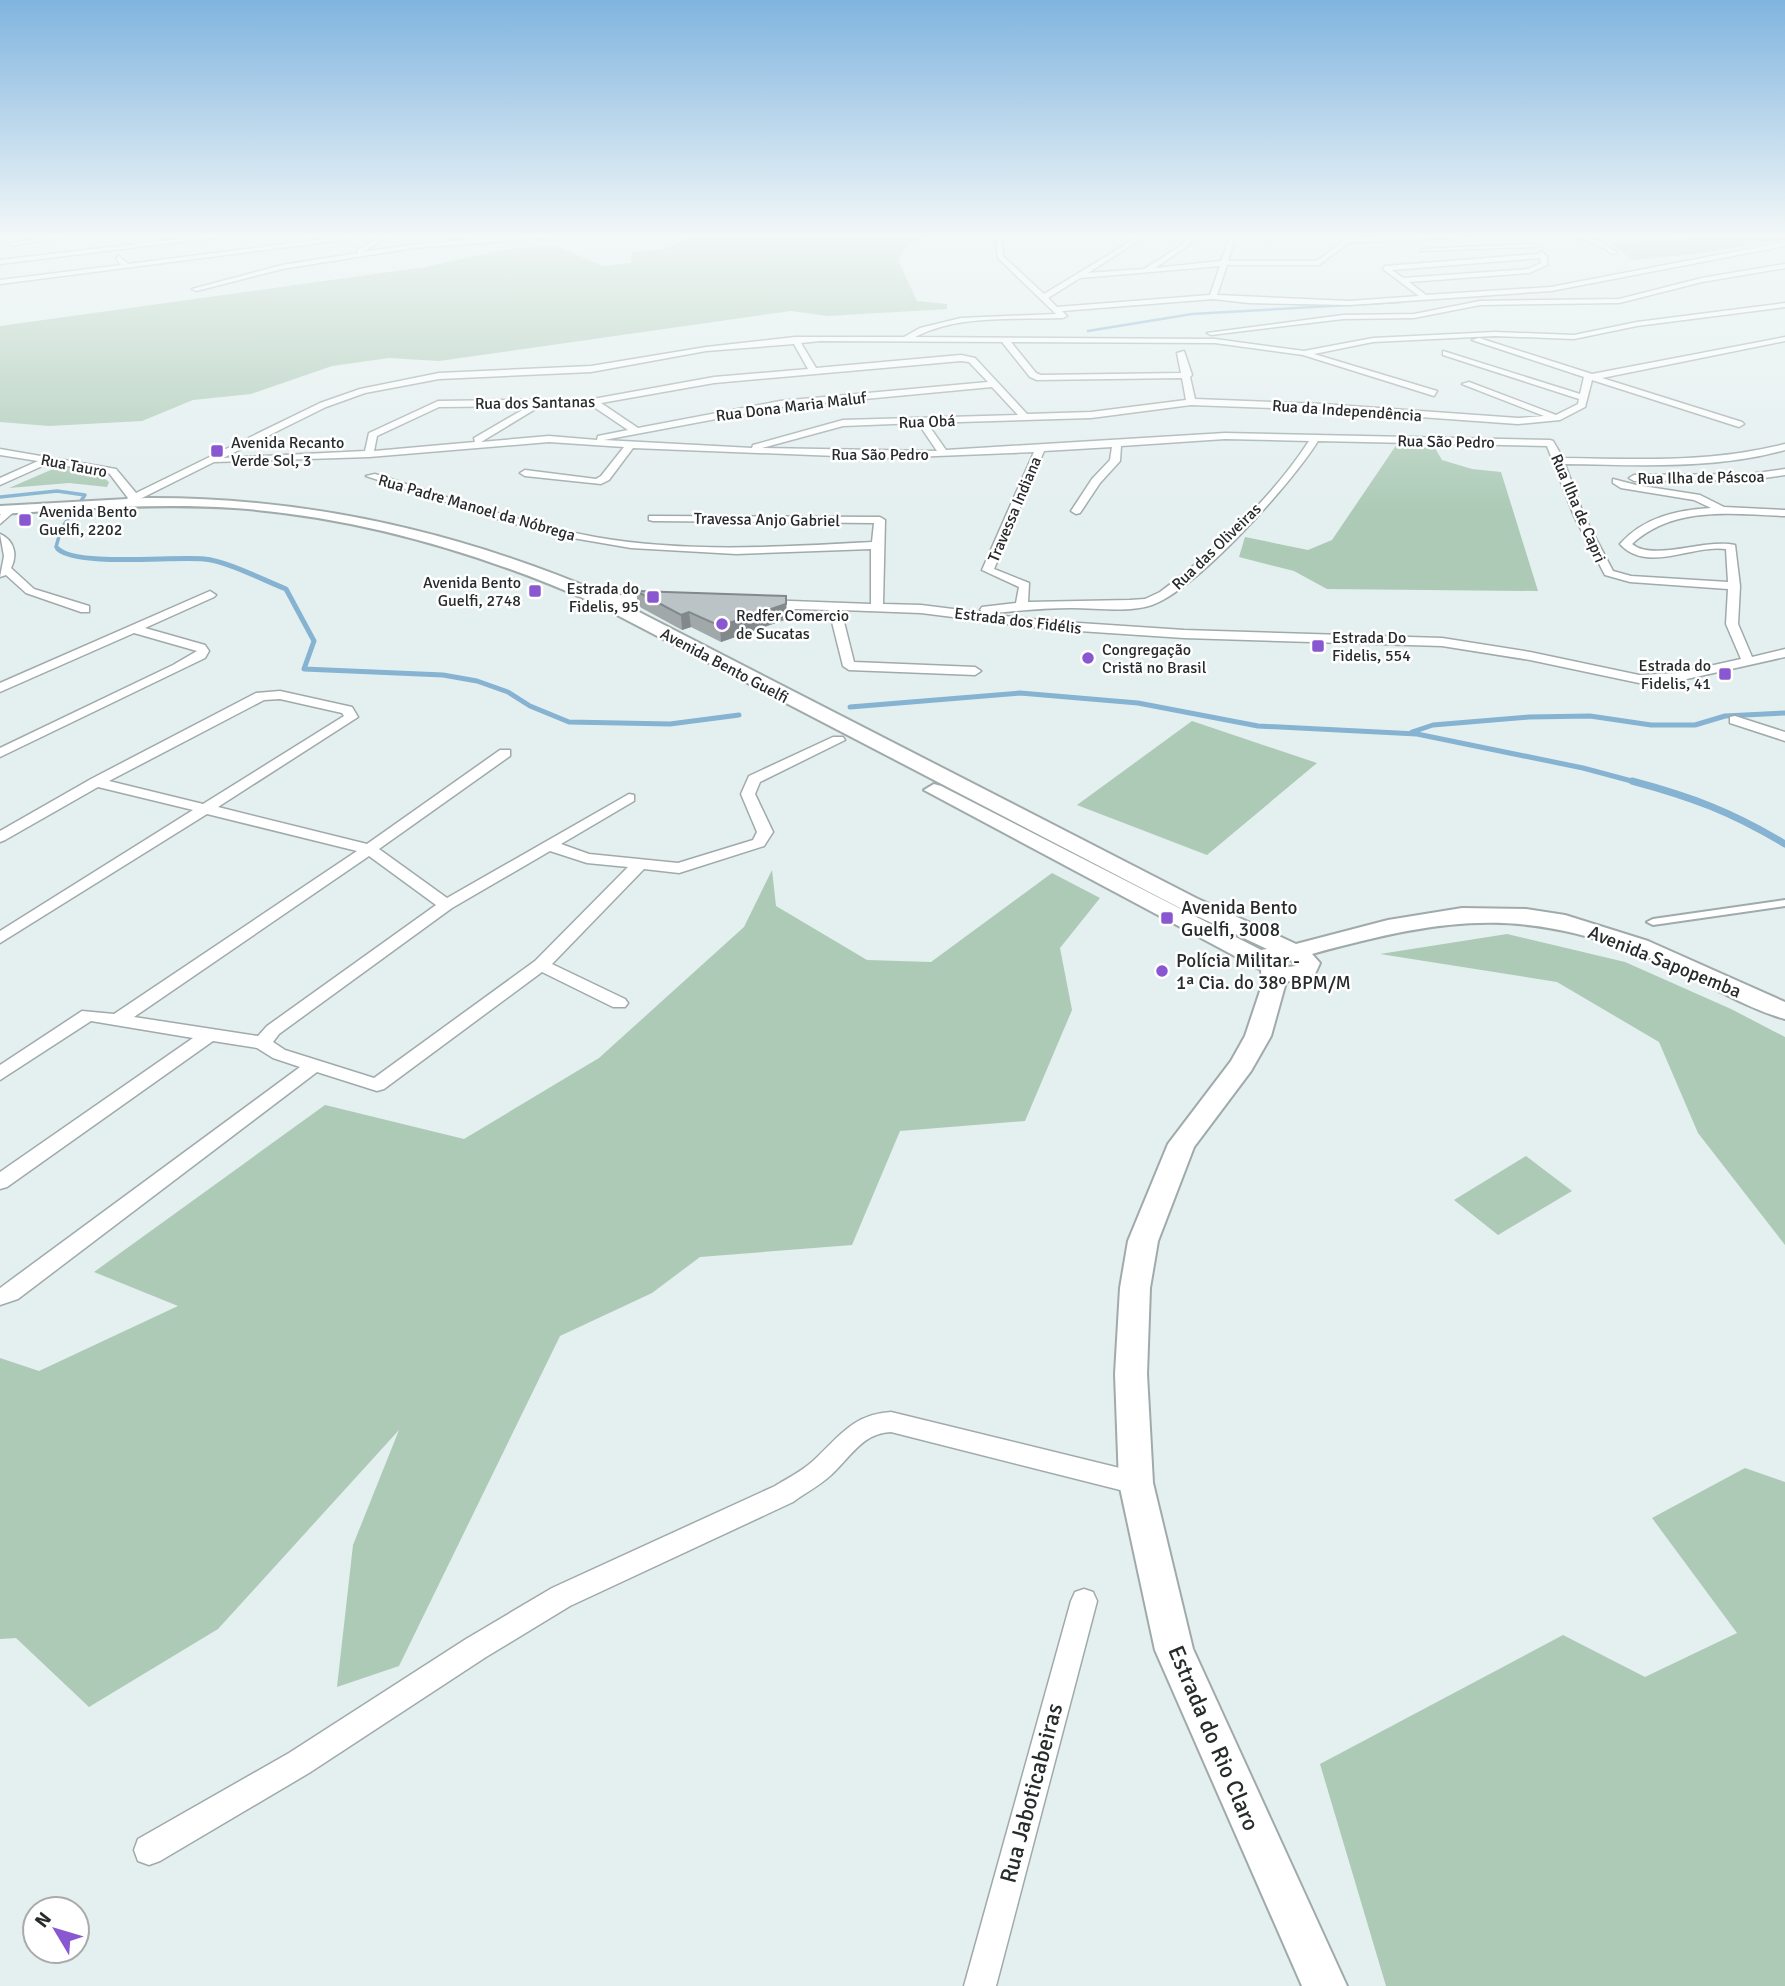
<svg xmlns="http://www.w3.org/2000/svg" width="1785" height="1986" font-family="Signika,sans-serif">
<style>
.green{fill:#accab6}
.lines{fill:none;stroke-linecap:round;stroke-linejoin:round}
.stream-far3{stroke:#85b3d1;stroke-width:2.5}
.stream-far2{stroke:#85b3d1;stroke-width:3.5}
.stream-far1{stroke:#85b3d1;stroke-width:5}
.stream{stroke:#85b3d1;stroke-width:7}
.pedestrian-casing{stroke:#a0aaaa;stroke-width:4}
.minor-casing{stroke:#a0aaaa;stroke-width:3}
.secondary-casing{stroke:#a0aaaa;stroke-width:4}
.pedestrian{fill:#fff;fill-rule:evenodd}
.minor{fill:#fff;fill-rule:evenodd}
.secondary{fill:#fff;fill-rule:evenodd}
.wall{fill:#a0a8aa}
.shaded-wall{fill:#82888b}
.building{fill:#bac3c6;stroke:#82888b;stroke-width:2}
.poi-dot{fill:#8957d0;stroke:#fff;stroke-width:2.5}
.labels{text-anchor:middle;stroke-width:5;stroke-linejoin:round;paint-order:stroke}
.far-street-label{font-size:16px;fill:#272b2b;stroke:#fff}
.far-poi-label{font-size:16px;fill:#272b2b;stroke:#fff;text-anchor:start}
.poi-label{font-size:19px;fill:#272b2b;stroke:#fff;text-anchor:start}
.street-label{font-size:19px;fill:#272b2b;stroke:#fff}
.near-street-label{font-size:23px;fill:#272b2b;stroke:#fff}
</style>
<rect width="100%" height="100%" fill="#e4efef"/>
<!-- green -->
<g class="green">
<path d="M695,234H934L933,237L910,242L898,260L917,301L947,304V309L828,316L791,311L439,361L389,358L332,366L251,394L193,400L142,421L49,426L0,422V326L425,267L508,249L556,246L603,266L631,263L632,252L667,249Z"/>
<path d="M1714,234H1785V240L1696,254L1631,260L1611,242L1727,238Z"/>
<path d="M1397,444L1435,448L1442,460L1472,469L1501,472L1538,591L1327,589L1294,571L1239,557L1245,537L1308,550L1332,540Z"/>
<path d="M60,466L101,476L109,482L107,487L69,483L9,488Z"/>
<path d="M1192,721L1317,763L1207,855L1077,805Z"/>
<path d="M772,870L776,906L867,960L931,962L1052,873L1100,898L1060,948L1072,1010L1025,1121L900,1131L852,1245L700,1257L652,1293L560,1336L399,1666L337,1687L353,1545L399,1430L218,1629L89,1707L16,1638L0,1639V1358L39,1371L178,1306L94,1272L325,1105L464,1139L599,1058L744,927Z"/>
<path d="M1507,934L1625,962L1731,1009L1785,1037V1245L1698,1133L1659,1042L1557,982L1380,954Z"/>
<path d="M1526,1156L1572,1191L1498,1235L1454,1200Z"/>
<path d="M1745,1468L1785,1482V1986H1386L1320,1764L1563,1635L1645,1677L1737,1633L1652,1518Z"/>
</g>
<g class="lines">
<!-- stream-far3 -->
<path class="stream-far3" d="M1088,331L1192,314L1402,302"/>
<!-- stream-far2 -->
<path class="stream-far2" d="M0,497L57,491L85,495L61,529L56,547L60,551"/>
<!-- stream-far1 -->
<g class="stream-far1">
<path d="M58,549C78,567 173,556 204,559C227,561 263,580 286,589L314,641L304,669L443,675L477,681L508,692L530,706L569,722L670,724L739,715"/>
<path d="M850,707L1020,693L1138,703L1258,726L1417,734L1583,768L1639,783"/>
<path d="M1412,732L1433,725L1529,717L1590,716L1651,725H1695L1725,716L1785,713"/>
</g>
<!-- stream -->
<path class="stream" d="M1632,781C1692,797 1732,812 1785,844"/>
<!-- pedestrian casing -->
<g class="pedestrian-casing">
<path id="pedestrian" d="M1785,900V906L1653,925L1647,922L1653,919Z"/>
</g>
<!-- minor casing -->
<g class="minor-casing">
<g id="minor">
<path d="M61,234H79L11,246L8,244Z"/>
<path d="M221,234H244L0,264V260Z"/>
<path d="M384,234H393L362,252C441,240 519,234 599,234L413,248L282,269L196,291L192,289L282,265L358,253L357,250Z"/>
<path d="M1189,234H1196L1186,247L1155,268L1221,261L1229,239L1232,237L1235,239L1228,261H1317L1346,239L1484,236L1348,243L1319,265H1227L1217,295L1349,301L1419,296L1383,269L1385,266L1538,254L1541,251L1547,256V265L1529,273L1409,282L1426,295L1551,287L1785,242V246L1551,291L1349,305L1249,303L1213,299L1062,311L1067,316L1063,318C1015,320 959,314 915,337L1215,339L1304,351L1373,338L1495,332L1574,335L1637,322L1785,303V307L1637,326L1574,339L1495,336L1373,342L1314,354L1437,391L1434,396L1303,355L1215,343L1011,342L1036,373L1041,375L1181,373L1177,353L1184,351L1192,375L1190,377L1195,399L1322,404L1518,418L1544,416L1462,384L1469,382L1556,415L1578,404L1579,399L1443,355V351L1580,394L1584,377L1472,340L1479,338L1592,374L1785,337V341L1602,378L1742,422L1744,424L1739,427L1592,380L1585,407L1560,420L1518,424L1322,410L1191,405L1091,418L927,423L946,450L1225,433L1550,440L1553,441L1563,458C1639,459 1710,463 1785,444V450C1713,470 1639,465 1565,464L1584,516L1613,571L1631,576L1728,582L1726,549C1692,544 1647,574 1620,544C1644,517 1677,510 1711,508L1694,500L1621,488L1613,483V479L1636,485L1700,495L1724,507L1785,510V516C1733,514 1674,505 1632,544C1653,562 1706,538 1735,545L1740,586L1738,624L1752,657L1785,649V657L1678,681L1639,683L1530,660L1442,646L1184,638L1049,629L921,613L841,610L854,662L975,667L981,671L975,675L849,670L843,666L829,610L764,608L758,604L764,600L871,604V549L736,554L631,548L567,537L507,522L366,476L375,474C447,497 520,523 595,537C686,553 780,547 872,542L874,523L653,521L649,520V516L880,517L885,520L883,604L921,605L985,613L980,610L982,607L1016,603L1019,587L982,570L1034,452L887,458L633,448L609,480L601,484L525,476L520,473L525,470L596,479L601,476L624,447L549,442L369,457L214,462L138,500L120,512L115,509L128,498L109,473L49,463L0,485V478L38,461L0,455V449L116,469L136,493L320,403L360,389L439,373L591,366L706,347L795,337H904L920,328L961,318L1056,314L998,258L996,243L1001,236L1006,237L1002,243L1003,256L1044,294L1133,240L1138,241L1088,273L1144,269L1182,245ZM1540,258L1541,263L1528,269L1403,278L1392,270ZM1220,266L1210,295L1057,307L1048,298L1080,278ZM820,341L1002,342L1030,377L1037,380L1182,378L1186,400L1091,412L1027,414L975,358L961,355L816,368L801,343ZM794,344L808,369L714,377L593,399L438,401L369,433L365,451L223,458L326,407L365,393L439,379L591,372L706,351ZM961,361L969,362L988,382L780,401L638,428L601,403L714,383ZM992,387L1018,415L843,420L753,445L752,448L604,440L780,407ZM542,405H591L628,430L598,436L597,440L549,436L481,442ZM529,406L474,438L475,442L374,451L377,436L439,407ZM918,423L937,451L762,448L843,426ZM1225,439L1309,441C1271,499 1215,551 1160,592L1145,599L1130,600L1028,602L1029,583L994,569L1044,451L1112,447L1110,460L1092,479L1071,511L1076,514L1080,513L1100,483L1120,461L1121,446ZM1318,441L1547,446L1574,516L1605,575L1630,582L1728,589L1726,624L1741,659L1678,673L1639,675L1530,652L1442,638L1184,630L1049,621L986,614C1015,611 1043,608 1072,608C1097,608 1128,613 1152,605C1197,589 1292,483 1318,441Z"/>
<path d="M1565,234L1599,241L1618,253L1613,254L1595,243Z"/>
<path d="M348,236L350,239L0,284V280L121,265L116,258L119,256L128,264Z"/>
<path d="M1534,244L1536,247L1420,251L1423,249Z"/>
<path d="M1785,264V268L1702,282L1619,303L1480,305L1414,318L1343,319L1211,335L1207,333L1343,315L1414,314L1480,301L1619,299L1702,278Z"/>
<path d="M1785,469V475L1750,480L1634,481L1629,478L1634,475L1750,474Z"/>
<path d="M8,507L17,509L0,524V515Z"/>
<path d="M0,534C14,540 18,555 11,568L34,589L89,606V612H81L26,593L6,575L0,577L4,556Z"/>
<path d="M210,591L216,595L214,597L145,628L205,645L209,651L205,658L0,757V748L173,665L197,651L134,633L0,692V683Z"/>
<path d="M598,594L659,597L665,601L659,605L599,602L581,607L575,603Z"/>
<path d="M280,691L352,707L358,717L218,807L367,844L500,750H510V756L379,849L447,898L629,794L634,795V801L561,844L589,854L678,863L753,840L757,832L741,794L749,776L833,737H843L845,740L760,782L755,794L773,832L764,846L679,873L644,869L552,964L625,999L628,1003L625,1007H613L542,972L384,1089L377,1091L317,1072L18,1299L0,1305V1288L300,1067L273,1058L257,1048L213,1041L7,1187L0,1189V1172L193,1038L91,1021L0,1080V1065L82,1011L114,1014L357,851L207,814L0,943V931L193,810L98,787L5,840L0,842V831L91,779L256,693ZM280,699L342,713L344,716L203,804L109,781L264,700ZM550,851L587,863L628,867L535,961L374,1078L285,1050L273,1042L279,1034L452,908ZM369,856L436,905L267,1026L258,1036L134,1017Z"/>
<path d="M1735,716L1785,732V741L1730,723V717Z"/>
<path d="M891,1412L1136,1472L1145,1476L1148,1483L1145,1490L1136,1494L891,1432C862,1433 850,1458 830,1476C819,1486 805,1493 793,1502L570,1606L486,1657L309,1773L160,1861L149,1865L138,1861L134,1850L138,1839L289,1753L466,1639L552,1588L775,1486C788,1478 802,1471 813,1461C838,1438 853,1414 891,1412Z"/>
<path d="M1084,1589L1093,1592L1097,1601L996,1986H964L1071,1601L1075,1592Z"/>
</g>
</g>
<!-- secondary casing -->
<g class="secondary-casing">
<path id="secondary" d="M146,498C306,497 457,531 604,594L1196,898L1296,944L1388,920L1462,908L1526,909L1565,915L1648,941L1785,1002V1019C1745,1008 1707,983 1669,966C1530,906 1454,915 1312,954L1320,963L1315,974L1286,982L1271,1036L1251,1071L1194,1147L1158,1241L1150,1288L1147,1374L1153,1483L1193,1649L1347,1986H1302L1155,1650L1119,1483L1115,1374L1120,1288L1128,1241L1168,1144L1231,1061L1245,1036L1262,985L1261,970L924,790L934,784L941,786L1261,950L1267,949L1180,908L592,602C478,552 359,517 234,508C156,503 78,509 0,514V506ZM1290,959L1296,966L1288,967L1280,962Z"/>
</g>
<!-- pedestrian -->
<use href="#pedestrian" class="pedestrian"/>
<!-- minor -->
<use href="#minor" class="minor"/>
<!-- secondary -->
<use href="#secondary" class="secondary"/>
</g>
<!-- wall -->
<path class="wall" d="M636,591L787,619L721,642L691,627L682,630L638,606Z"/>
<!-- shaded-wall -->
<g class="shaded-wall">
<path d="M786,596L787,619L721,642L720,626Z"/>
<path d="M689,612L691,627L682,630L681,615Z"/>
</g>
<!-- building -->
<path class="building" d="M636,591L786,596V604L720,626L689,612L681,615Z"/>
<!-- sky -->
<linearGradient id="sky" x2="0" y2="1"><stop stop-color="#80b4df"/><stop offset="0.46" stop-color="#f3f8f8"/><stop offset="1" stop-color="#f3f8f8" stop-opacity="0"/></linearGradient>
<rect width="1785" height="512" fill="url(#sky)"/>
<!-- markers -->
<g class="poi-dot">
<rect x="210" y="444" width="14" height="14" rx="3.5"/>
<rect x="18" y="513" width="14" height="14" rx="3.5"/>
<rect x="528" y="584" width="14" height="14" rx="3.5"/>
<rect x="646" y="590" width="14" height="14" rx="3.5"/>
<circle cx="722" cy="624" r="7"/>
<rect x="1311" y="639" width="14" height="14" rx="3.5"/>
<circle cx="1088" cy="658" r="7"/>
<rect x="1718" y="667" width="14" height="14" rx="3.5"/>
<rect x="1160" y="911" width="14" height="14" rx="3.5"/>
<circle cx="1162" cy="971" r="7"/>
</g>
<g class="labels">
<!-- far-street labels -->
<g class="far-street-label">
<text transform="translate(535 402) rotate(-1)" y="6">Rua dos Santanas</text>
<text transform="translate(791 406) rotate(-7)" y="6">Rua Dona Maria Maluf</text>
<text transform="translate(1347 410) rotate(4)" y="6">Rua da Independência</text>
<text transform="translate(927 421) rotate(-2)" y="6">Rua Obá</text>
<text transform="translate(1446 441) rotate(1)" y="6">Rua São Pedro</text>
<text x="880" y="460">Rua São Pedro</text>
<text transform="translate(74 465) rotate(11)" y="6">Rua Tauro</text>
<text transform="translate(1701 477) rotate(-1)" y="6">Rua Ilha de Páscoa</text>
<text transform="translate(477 507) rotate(16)" y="6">Rua Padre Manoel da Nóbrega</text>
<text transform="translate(1579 508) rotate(67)" y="6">Rua Ilha de Capri</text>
<text transform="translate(1014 509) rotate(-67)" y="6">Travessa Indiana</text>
<text transform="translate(767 519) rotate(1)" y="6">Travessa Anjo Gabriel</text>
<text transform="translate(1216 546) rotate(-44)" y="6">Rua das Oliveiras</text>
<text transform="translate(1018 620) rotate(7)" y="6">Estrada dos Fidélis</text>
<text transform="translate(725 665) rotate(28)" y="6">Avenida Bento Guelfi</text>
</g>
<!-- far-poi labels -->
<g class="far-poi-label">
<text x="231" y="448">Avenida Recanto<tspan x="231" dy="18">Verde Sol, 3</tspan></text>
<text x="39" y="517">Avenida Bento<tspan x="39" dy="18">Guelfi, 2202</tspan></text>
<text x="521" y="588" text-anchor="end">Avenida Bento<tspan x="521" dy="18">Guelfi, 2748</tspan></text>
<text x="639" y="594" text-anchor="end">Estrada do<tspan x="639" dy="18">Fidelis, 95</tspan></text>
<text x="736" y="621">Redfer Comercio<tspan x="736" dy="18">de Sucatas</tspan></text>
<text x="1332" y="643">Estrada Do<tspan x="1332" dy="18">Fidelis, 554</tspan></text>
<text x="1102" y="655">Congregação<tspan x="1102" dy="18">Cristã no Brasil</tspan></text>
<text x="1711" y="671" text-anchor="end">Estrada do<tspan x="1711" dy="18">Fidelis, 41</tspan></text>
</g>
<!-- poi labels -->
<g class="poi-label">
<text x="1181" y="914">Avenida Bento<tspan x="1181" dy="22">Guelfi, 3008</tspan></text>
<text x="1176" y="967">Polícia Militar -<tspan x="1176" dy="22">1ª Cia. do 38º BPM/M</tspan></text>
</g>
<!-- street labels -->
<g class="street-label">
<text transform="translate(1665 961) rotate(22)" y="7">Avenida Sapopemba</text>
</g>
<!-- near-street labels -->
<g class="near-street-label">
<text transform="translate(1214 1738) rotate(67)" y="8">Estrada do Rio Claro</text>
<text transform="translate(1031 1793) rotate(-75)" y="8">Rua Jaboticabeiras</text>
</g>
</g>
<!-- north arrow -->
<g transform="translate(56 1930) rotate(308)"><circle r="33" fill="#ffffff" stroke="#a9aaaa" stroke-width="2"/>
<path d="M0-5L12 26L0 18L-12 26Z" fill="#8957d0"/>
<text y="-10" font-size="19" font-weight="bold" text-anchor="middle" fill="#272b2b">N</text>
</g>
</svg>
